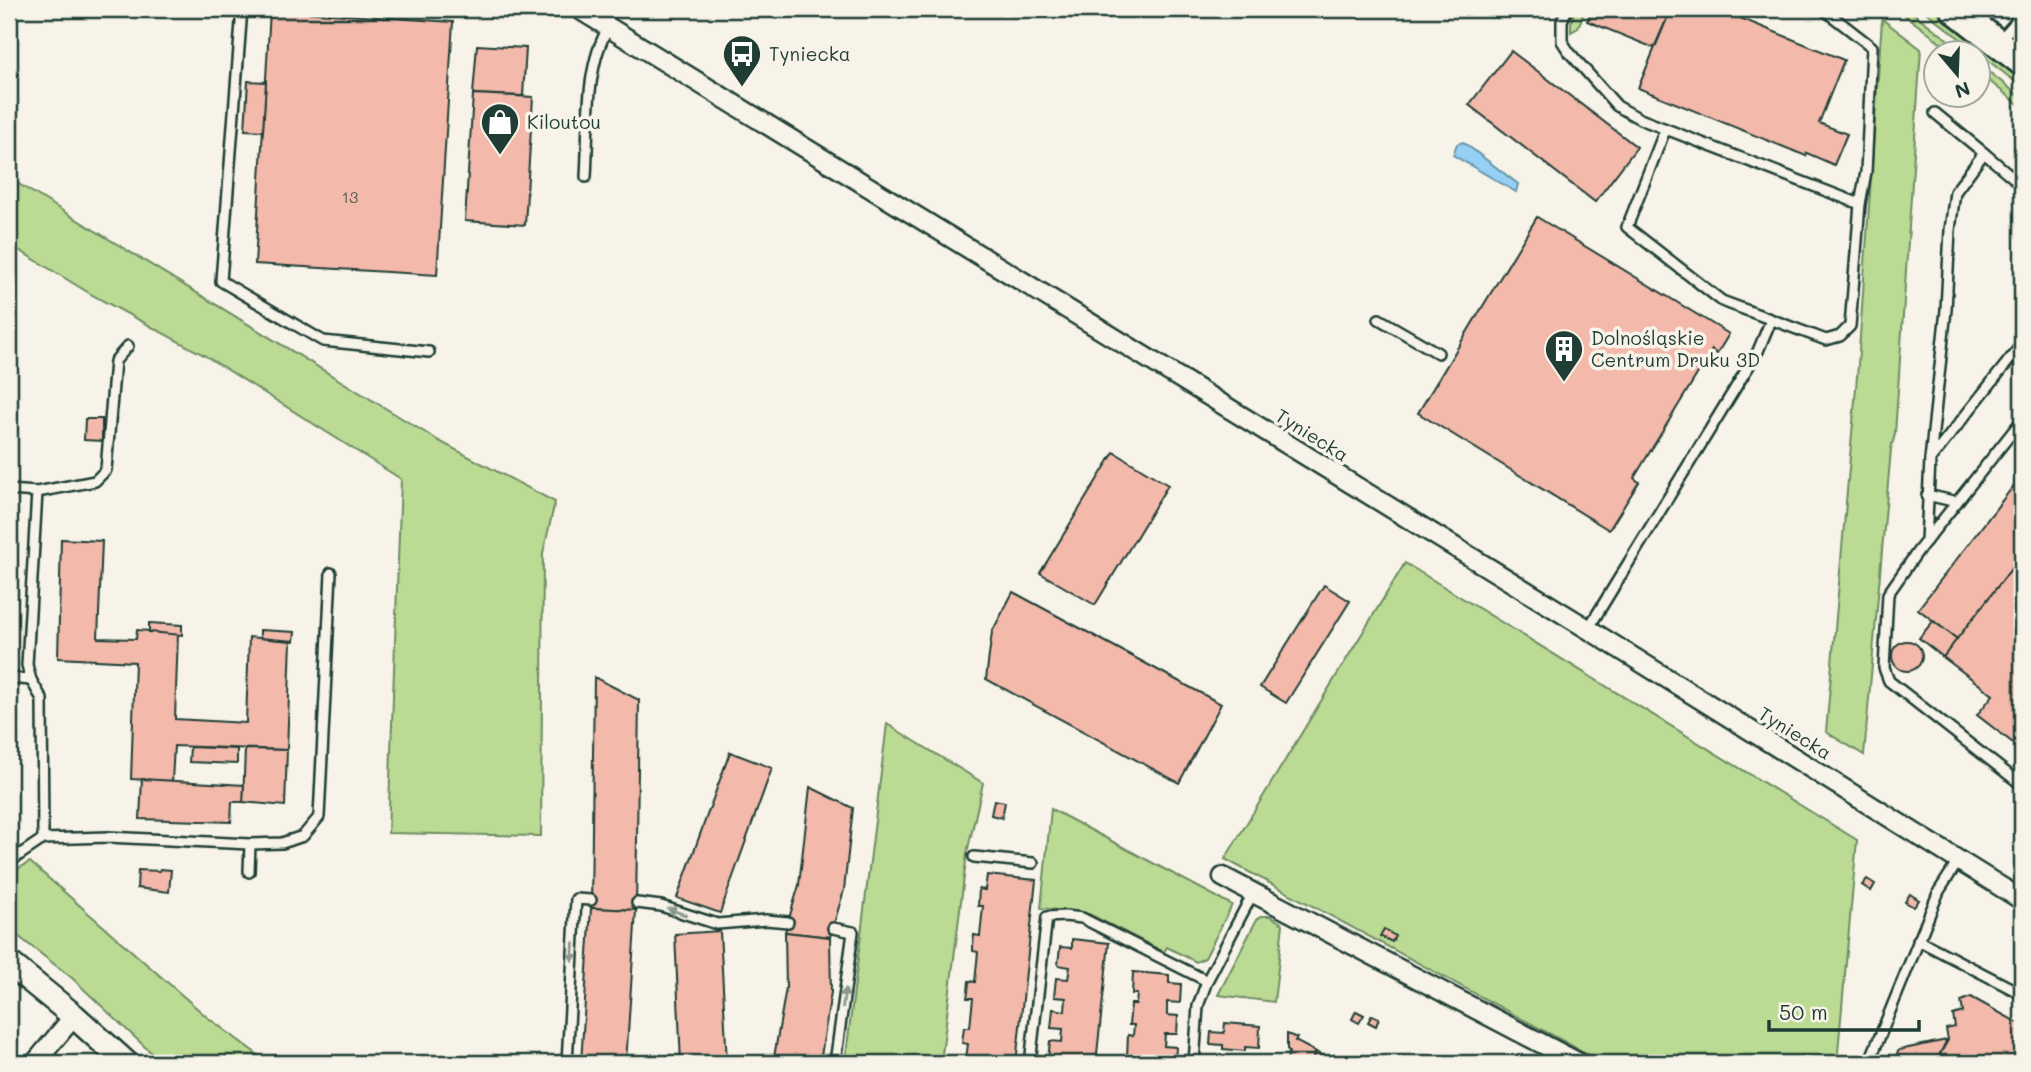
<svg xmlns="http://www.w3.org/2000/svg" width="2031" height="1072" font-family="Mali,sans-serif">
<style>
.green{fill:#bbda93;stroke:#6d8c64;stroke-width:2}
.water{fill:#96d0f6;stroke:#6695a8;stroke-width:2}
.building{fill:#f3b9ab;stroke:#1f3d34;stroke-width:2}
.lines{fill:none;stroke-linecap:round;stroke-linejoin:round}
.service-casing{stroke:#1f3d34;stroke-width:14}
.minor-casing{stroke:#1f3d34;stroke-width:23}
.tertiary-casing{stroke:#1f3d34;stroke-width:28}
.secondary-casing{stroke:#1f3d34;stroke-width:32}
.service{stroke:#f7f3e8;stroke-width:9}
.minor{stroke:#f7f3e8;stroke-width:18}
.tertiary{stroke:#f7f3e8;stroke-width:23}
.secondary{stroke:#f7f3e8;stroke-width:26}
.oneway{fill:#8b988e}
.labels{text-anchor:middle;stroke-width:7;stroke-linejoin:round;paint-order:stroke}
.number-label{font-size:16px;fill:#545c52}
.poi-label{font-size:19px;fill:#1f3d34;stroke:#f7f3e8;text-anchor:start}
.street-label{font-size:19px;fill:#1f3d34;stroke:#f7f3e8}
</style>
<rect width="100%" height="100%" fill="#f7f3e8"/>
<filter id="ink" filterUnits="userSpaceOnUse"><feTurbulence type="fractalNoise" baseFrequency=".0143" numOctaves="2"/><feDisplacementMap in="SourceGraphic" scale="14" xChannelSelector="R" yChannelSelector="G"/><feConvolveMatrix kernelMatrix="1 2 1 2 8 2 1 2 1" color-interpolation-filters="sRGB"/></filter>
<g filter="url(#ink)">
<!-- green -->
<g class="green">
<path d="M1575,9H1585L1578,28L1571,32V23Z"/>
<path d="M1897,9H1908L1964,52H1953Z"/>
<path d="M1922,9H1935L2022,77V87Z"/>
<path d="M1882,19L1921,49L1895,434L1891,449L1864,755L1826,732L1858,365Z"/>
<path d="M1979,64L2022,98V107L1979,73Z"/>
<path d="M9,178L439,441L555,502L543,553L541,836L388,833L401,479L204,355L94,296L9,244Z"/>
<path d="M1405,563L1857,840L1837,1063H1604L1225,859Z"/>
<path d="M887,724L983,783L967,853L941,1063H845Z"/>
<path d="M1051,809L1232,905L1205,958L1196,962L1167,947L1164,952L1089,914L1041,908Z"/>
<path d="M30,862L207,1017L269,1063H162L72,978L9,929V874Z"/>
<path d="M1262,916H1270L1283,924L1274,1002L1218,995L1257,919Z"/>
</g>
<!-- water -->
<path class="water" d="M1463,142L1518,184L1516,192L1453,155L1457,144Z"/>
<!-- building -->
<g class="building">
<path d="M1592,9H1671L1654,48L1587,21Z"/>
<path d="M1671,9H1718L1844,60L1819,123L1847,134L1834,165L1807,153L1806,156L1638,88Z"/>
<path d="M270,10L453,22L437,275L255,264Z"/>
<path d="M477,45L526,48L523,96L473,94Z"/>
<path d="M1511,51L1637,147L1595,202L1469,105Z"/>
<path d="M248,81L266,82L263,131L245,130Z"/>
<path d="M473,94L533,97L525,225L465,221Z"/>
<path d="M1537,217L1729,334L1717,354L1712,350L1634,478L1639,482L1609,530L1418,413Z"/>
<path d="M85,419H102V441L84,440Z"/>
<path d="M1114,452L1168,485L1095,605L1040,573Z"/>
<path d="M2022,475V576L2012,568L1957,639L1918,609Z"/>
<path d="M61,539L102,541L98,638L136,639L137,630L178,633L175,719L246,723L249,637L291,641L287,750L174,746L172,781L131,779L135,662L58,658Z"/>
<path d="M2012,568L2022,576V750L1977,715L1993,695L1943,657Z"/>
<path d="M1324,585L1350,601L1286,703L1260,687Z"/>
<path d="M1013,592L1221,704L1179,783L986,679L992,632Z"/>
<path d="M1933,621L1957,639L1943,657L1919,638Z"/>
<path d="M149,623L182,625V635L149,632Z"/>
<path d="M260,630L295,632L294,641L260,638Z"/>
<circle cx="1907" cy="656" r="15"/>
<path d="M594,677L639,700L636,910L591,908Z"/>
<path d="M9,688H13L12,738H9Z"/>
<path d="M190,747L237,749V764L189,762Z"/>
<path d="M245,749L287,750L285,806L243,802Z"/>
<path d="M730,752L772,768L720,913L677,898Z"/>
<path d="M142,779L244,785L243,802H232L231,822L140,819Z"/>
<path d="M810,787L853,808L844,890L830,937L785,932L799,885Z"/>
<path d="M994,800L1005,802L1002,818L991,815Z"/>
<path d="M160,869L171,870L169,892L137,888L138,870L160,871Z"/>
<path d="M987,875L1036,880L1016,1063H975L976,1060L966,1059L968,1044L962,1043L964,1027H970L973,998H967L968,992L969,981L975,982L978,952L973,951V945L974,935L980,936L983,906H978L979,889L985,890Z"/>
<path d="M1867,879L1875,884L1871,891L1862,885Z"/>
<path d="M1910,894L1919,900L1914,907L1905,902Z"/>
<path d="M591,908L636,910L626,1063H581Z"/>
<path d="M1384,929L1395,936L1392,942L1380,936Z"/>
<path d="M720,931L727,1063H681L675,934Z"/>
<path d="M785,932L830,937L831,992L820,1063H773L786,988Z"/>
<path d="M1072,939L1109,943L1096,1063H1060L1061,1061L1048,1060L1050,1041L1062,1042L1063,1029L1051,1028L1053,1009L1065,1011L1066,998L1054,997L1056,978L1068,979L1070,967L1058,965L1060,947L1072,948Z"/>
<path d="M1133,972L1169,975V983L1181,984L1180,1003L1167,1002V1015L1178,1016L1177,1034H1165L1164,1046L1176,1047L1175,1063H1131L1132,1057H1127L1128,1035L1133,1036L1134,1025H1129L1131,1004H1136L1137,994H1132Z"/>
<path d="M1971,997L2022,1025V1063H1935L1948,1040L1946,1029L1955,1027L1953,1015L1963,1012L1961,1001Z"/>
<path d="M1356,1011L1364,1015L1359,1023L1352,1019Z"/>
<path d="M1372,1015L1379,1018L1376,1026L1368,1022Z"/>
<path d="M1225,1023L1260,1026L1259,1048L1245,1047V1051L1223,1049V1045L1210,1044L1211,1032L1224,1033Z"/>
<path d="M1287,1034L1297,1038L1295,1041L1316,1052L1310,1063H1286L1289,1052L1287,1050Z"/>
<path d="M1947,1040L1935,1063H1892L1899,1050Z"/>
<path d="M1316,1052L1333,1062L1332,1063H1310Z"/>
</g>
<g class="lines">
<!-- service casing -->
<g class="service-casing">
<g id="service">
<path d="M242,9L221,281L323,341L429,352"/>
<path d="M1567,9L1562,21V41L1569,52L1617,106L1640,119L1860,204"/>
<path d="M1999,41L2022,15"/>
<path d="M1935,113L1984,153"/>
<path d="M1665,130L1627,227L1722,301L1826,340L1840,336L1850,326L1860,204L1866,172L1872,47L1823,9"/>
<path d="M586,177C589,131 584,66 609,27"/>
<path d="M1379,319L1438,353"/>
<path d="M2022,420L1918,551L1888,594L1884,668L1889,681L2022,785"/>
<path d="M1930,460L1946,310L1950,230L1955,192L1984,153L2022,185"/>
<path d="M9,490L37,492"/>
<path d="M1927,495L1957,502"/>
<path d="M1926,541L1930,460L2022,344"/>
<path d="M1588,629L1758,351L1771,320"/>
<path d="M9,678L31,680"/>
<path d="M43,839L42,699L31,680L27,665L37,492L95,481L106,470L115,361L128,346"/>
<path d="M974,857L1033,863"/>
<path d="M9,862L43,839L108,837L250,844L282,843L303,836L319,817L331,573"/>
<path d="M249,872L250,844"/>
<path d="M637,903L661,906L717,924L766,920L788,922"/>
<path d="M833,928L853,932L835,1063"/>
<path d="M1918,940L2022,994"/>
<path d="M567,1063L576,899L591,900"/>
<path d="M1030,1063L1047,917L1065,916L1082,918L1207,981"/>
<path d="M1194,1063L1198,1006L1207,981L1253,893"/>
<path d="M1869,1063L1939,891L1959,860"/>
</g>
</g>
<!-- minor casing -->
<g class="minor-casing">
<g id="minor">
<path d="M579,9L1588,629L2022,900"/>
<path d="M1223,877L1579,1063"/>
<path d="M35,1063L74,1016"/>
</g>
</g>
<!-- tertiary casing -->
<g class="tertiary-casing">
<path id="tertiary" d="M9,963L74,1016L126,1063"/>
</g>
<!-- secondary casing -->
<g class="secondary-casing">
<path id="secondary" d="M1954,9L2022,62"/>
</g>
<!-- service -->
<use href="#service" class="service"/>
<!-- minor -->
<use href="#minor" class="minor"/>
<!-- tertiary -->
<use href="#tertiary" class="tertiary"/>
<!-- secondary -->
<use href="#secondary" class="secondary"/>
</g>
<!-- one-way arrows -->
<defs><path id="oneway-solid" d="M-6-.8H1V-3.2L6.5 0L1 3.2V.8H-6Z" transform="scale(1.75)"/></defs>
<g class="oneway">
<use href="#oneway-solid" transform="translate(677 912) rotate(-161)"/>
<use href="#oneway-solid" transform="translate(573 952) rotate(93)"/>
<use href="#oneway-solid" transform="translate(844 998) rotate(-82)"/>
</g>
</g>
<!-- icons -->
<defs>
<g id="bus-pin" transform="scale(2.0125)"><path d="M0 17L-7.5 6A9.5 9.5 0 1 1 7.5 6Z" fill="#1f3d34" stroke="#f7f3e8"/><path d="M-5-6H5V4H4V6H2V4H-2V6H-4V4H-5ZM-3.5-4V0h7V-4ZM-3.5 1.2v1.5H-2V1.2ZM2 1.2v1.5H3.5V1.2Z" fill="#fff"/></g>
<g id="shop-pin" transform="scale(2.0125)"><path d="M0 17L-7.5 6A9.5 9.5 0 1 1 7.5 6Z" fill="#1f3d34" stroke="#f7f3e8"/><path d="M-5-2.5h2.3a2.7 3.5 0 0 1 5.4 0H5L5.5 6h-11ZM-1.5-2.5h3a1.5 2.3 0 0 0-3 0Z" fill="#fff"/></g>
<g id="building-pin" transform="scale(2.0125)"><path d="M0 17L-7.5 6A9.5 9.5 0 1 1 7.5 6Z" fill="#1f3d34" stroke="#f7f3e8"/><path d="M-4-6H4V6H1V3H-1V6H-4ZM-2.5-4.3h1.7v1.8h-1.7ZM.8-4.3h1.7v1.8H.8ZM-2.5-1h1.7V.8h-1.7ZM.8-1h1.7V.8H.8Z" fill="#fff"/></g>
</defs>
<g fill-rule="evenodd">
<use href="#bus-pin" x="742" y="54"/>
<use href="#shop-pin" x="500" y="122"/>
<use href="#building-pin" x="1564" y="349"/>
</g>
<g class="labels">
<!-- number labels -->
<g class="number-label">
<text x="350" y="203">13</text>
</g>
<!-- poi labels -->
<g class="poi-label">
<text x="769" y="61">Tyniecka</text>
<text x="527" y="129">Kiloutou</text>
<text x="1591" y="345">Dolnośląskie<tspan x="1591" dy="22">Centrum Druku 3D</tspan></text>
</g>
<!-- street labels -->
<g class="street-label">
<text transform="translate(1312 435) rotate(32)" y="7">Tyniecka</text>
<text transform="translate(1795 733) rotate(32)" y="7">Tyniecka</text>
</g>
</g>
<!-- margin -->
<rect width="2031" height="1072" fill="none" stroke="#f7f3e8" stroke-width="35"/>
<rect x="18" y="18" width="1996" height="1037" fill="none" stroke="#1f3d34" stroke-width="2.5" filter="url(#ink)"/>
<!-- north arrow -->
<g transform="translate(1957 74) rotate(161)"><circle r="33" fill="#f7f3e8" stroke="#a1aaa0" stroke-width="2"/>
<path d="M0-5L12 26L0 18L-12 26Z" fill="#1f3d34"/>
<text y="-10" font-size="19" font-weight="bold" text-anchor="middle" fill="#1f3d34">N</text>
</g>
<!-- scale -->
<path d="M1769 1020v10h150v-10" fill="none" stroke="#1f3d34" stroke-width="3.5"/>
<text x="1779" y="1020" font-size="21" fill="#1f3d34" stroke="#f7f3e8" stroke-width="5" paint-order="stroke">50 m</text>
</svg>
